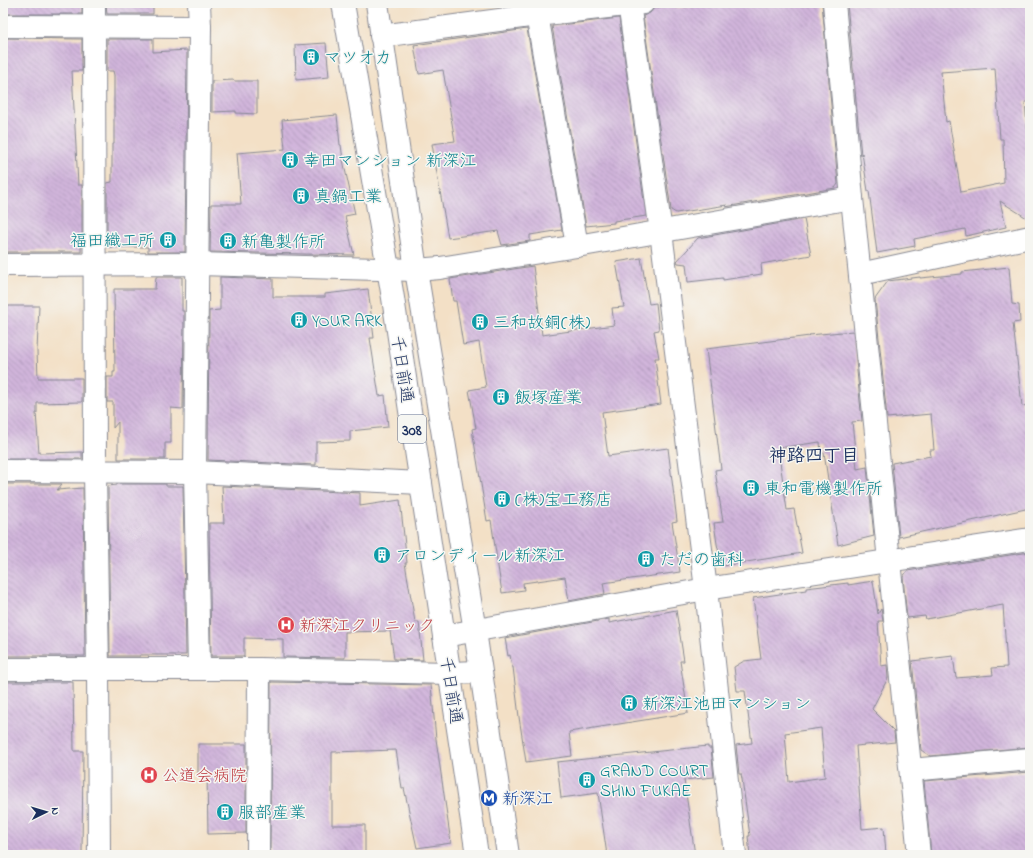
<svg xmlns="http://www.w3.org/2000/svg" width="1033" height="858" font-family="'Indie Flower','Klee One',sans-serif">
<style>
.building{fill:url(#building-back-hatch);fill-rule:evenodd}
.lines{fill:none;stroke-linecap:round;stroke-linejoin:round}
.street-casing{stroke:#878892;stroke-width:24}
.highway-casing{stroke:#878892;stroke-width:24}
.street{stroke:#fff;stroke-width:22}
.highway{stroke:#fff;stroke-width:22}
.labels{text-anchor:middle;stroke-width:3;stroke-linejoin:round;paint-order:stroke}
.shield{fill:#f6f6f2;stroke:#5d6b8a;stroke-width:1}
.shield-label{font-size:16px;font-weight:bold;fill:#1b2f5e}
.culture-label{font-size:17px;fill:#0d838f;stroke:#f6f6f2;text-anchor:start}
.street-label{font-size:17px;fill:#1b2f5e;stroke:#f6f6f2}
.health-label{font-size:17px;fill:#be3a42;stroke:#f6f6f2;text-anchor:start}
.transit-label{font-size:17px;fill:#164399;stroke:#f6f6f2;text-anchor:start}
.neighbourhood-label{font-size:18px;font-weight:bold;fill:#1b2f5e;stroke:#f6f6f2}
</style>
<defs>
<pattern id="building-back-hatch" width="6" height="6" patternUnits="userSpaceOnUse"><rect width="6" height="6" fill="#d1b5db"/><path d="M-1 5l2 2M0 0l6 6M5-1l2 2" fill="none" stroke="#a994b5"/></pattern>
</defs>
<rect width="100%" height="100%" fill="#f6f6f2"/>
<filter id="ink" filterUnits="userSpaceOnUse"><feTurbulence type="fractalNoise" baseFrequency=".025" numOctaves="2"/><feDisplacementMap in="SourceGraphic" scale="8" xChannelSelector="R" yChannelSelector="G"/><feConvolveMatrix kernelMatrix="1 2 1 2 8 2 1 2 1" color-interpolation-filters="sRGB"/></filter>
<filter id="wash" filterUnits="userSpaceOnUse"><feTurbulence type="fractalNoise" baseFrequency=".012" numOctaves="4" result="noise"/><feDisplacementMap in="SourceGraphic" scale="16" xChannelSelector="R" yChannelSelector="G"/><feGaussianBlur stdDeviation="0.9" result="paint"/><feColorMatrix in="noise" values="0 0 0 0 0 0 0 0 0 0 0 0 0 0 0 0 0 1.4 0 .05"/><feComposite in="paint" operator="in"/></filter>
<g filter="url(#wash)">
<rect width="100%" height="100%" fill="#f3e0c6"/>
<g id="blocks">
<!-- building -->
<g class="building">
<rect x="3" y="3" width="79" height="11"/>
<path d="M106,3H153V14H107Z"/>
<path d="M716,3H822L838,184L835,188L725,207L727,205L676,213L671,210L643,16L650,13L654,8L676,4L677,8Z"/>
<path d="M847,3H1030V102H1025L1028,138H1030V220L1000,201L1006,227L966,236L965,229L914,239L915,246L877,253L869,191H868L862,153L861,155ZM995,68L1000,139H1003L1004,183L961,192L949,121L946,122L941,72Z"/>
<path d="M619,18L646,216L614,221V223L586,226L552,26Z"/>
<path d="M527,29L562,230L530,235V241L502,245L498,231L448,238L432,144L455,141L443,70L419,74L414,45Z"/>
<path d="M3,38L82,39V71H72L78,185H82V247H81V252H3Z"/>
<path d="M107,39H153V52L187,50L185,252H148V247H107V183L112,182V144H114V75L113,71H107Z"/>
<path d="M326,43L329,77L296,80L295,45Z"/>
<path d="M234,80V81H257V114L236,113V111L212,112V81Z"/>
<path d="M337,115L340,145H341L343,160L355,214L345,216L354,255L210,252L211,204H241L237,153L285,149L282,120Z"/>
<path d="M804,219L811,255L761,264L762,274L723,280V278L688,282L686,264L678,263L677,261L698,238Z"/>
<path d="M641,258L649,304L656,303L659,330L654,331L659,358H655L661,404L602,412L608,456L668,448L677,521L672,522L680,572L603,583L605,594L569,601L565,577L523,583L524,590L502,593L491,520L487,521L472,429L476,428L469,390L486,387L479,342L463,345L456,301H453L450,279L533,266L542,335L614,325L612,308L624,307L616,262Z"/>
<path d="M1009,267L1012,304L1019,305L1020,322L1013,323L1022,406L1030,405V508L899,537L892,463L931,456L930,450H934L931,414L887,418L875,299L888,281L920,277V278L962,274V272Z"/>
<path d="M156,277H182V311H184L183,409L171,408V443H165V459H118V422L113,428V402H107V377H113V372H115L114,289H155Z"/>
<path d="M220,277L273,279V297H325V294L368,289L374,338H370L379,396L385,395L388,427L350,431V441L316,442V465L208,460L209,311L220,310Z"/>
<path d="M3,306H39L37,351L38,378H82V402L37,403V413H36L39,453L82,452V459H3Z"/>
<path d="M853,331L862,421L852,422L857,469L867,467L874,536L838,545L824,453H821L820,442L778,448L787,510L794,509L802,553L722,566L717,544L714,523L723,522L715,470L721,469L706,349L810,336L809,335Z"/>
<path d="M3,484H62L57,490L83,488L85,656H3Z"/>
<path d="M117,484H166V486H183L186,655H140V656H110L108,486L117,485Z"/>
<path d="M222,486L360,493V506L400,500L407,563H405L415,622H419L423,660L394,659L390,631L345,632V658L283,657V639L244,638V656H211L209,523H224Z"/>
<path d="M1030,552V747L930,756L921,750L912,661L953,656L956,678L993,675L992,668L1007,667L1003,605L926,619L925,616L907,618L903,577L907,571Z"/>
<path d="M873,581L878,614L881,609L883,621H878L881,666L887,665L888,678L872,709L894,731L895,742L856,746L862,829L884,827L886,855H750L748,836H750L742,779L741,774H739L736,745L752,743L745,691H737L734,667L744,661L761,659L753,598L806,590V588L848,583V585ZM821,728L825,777L789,782L785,733Z"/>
<path d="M676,610L684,661H680L688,713L569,732L572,756L526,762L519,717L513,667H512L510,655L508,656L505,638L609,619V623Z"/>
<path d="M3,682H73L74,751H83L82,855H3Z"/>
<path d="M271,682L431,685L436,739L451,843L417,848L404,788H402L396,750L332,752V825H365V855H270Z"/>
<path d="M198,744H246V833L208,834L207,774H198Z"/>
<path d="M708,746V748H711L714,777L684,780L695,855H607L598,793L561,798L557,762Z"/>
<path d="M1030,772V855H949V852L931,854L924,781Z"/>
</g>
</g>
</g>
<g filter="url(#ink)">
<use href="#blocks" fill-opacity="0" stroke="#878892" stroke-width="1"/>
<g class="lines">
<!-- street casing -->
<g class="street-casing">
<g id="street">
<path d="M94,3L95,471L98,669L99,855"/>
<path d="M535,3L577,246"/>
<path d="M629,3L661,232L706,589L735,855"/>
<path d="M834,3L852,198L919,855"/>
<path d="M3,26L200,27"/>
<path d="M381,36L537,15L643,3"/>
<path d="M3,265L198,264L416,270L440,268L577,246L852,198"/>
<path d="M860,274L1030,237"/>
<path d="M3,471L195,472L421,483"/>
<path d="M444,636L706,589L1030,539"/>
<path d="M3,669H259L450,673L480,672"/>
<path d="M199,669L195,472L200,27L199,3"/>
<path d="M911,770L1030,759"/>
<path d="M258,855L259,669"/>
</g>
</g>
<!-- highway casing -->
<g class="highway-casing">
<g id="highway">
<path d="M343,3L393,298L477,855"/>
<path d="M377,3L416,270L475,631L508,855"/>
</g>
</g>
<!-- street -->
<use href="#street" class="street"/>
<!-- highway -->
<use href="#highway" class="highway"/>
</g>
</g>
<!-- icons -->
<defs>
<g id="building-disc" transform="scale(0.9)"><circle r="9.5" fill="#0f9aa8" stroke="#f6f6f2"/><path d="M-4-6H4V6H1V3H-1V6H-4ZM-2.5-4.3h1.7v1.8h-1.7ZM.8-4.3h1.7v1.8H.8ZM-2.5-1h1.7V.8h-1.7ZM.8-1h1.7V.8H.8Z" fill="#fff"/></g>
<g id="hospital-disc" transform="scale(0.9)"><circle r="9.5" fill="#e0444e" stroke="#f6f6f2"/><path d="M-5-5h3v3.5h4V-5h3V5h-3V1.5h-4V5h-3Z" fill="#fff"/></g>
<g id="metro-disc" transform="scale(0.9)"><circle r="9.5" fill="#1a4fb4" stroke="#f6f6f2"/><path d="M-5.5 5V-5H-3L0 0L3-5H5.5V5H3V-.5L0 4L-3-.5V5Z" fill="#fff"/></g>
</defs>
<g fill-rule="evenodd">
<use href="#building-disc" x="311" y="57"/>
<use href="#building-disc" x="290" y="160"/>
<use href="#building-disc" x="301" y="196"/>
<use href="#building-disc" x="168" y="240"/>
<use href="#building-disc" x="228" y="241"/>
<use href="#building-disc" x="299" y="320"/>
<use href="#building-disc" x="480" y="322"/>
<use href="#building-disc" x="501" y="397"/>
<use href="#building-disc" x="751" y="488"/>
<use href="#building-disc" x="502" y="499"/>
<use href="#building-disc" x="382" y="555"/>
<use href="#building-disc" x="646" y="559"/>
<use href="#hospital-disc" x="286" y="625"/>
<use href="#building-disc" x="629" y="703"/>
<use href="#hospital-disc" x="149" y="775"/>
<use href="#building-disc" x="587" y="780"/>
<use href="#metro-disc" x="489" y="798"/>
<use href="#building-disc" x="225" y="812"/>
</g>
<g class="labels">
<!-- shield labels -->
<rect class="shield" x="398" y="415" width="28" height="28" rx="3"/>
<g class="shield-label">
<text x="412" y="435">308</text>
</g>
<!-- culture labels -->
<g class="culture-label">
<text x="324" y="63">マツオカ</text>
<text x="303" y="166">幸田マンション 新深江</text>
<text x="314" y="202">真鍋工業</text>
<text x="155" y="246" text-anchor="end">福田織工所</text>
<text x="241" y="247">新亀製作所</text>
<text x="312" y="326">YOUR ARK</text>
<text x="493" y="328">三和故銅(株)</text>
<text x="514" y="403">飯塚産業</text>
<text x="764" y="494">東和電機製作所</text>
<text x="515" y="505">(株)宝工務店</text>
<text x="395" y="561">アロンディール新深江</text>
<text x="659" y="565">ただの歯科</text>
<text x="642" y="709">新深江池田マンション</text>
<text x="600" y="776">GRAND COURT<tspan x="600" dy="20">SHIN FUKAE</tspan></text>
<text x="238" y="818">服部産業</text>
</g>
<!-- street labels -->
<g class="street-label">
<text transform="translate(403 369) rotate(81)" y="6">千日前通</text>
<text transform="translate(452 690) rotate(81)" y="6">千日前通</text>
</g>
<!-- health labels -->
<g class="health-label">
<text x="299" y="631">新深江クリニック</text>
<text x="162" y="781">公道会病院</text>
</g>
<!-- transit labels -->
<g class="transit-label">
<text x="502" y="804">新深江</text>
</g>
<!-- neighbourhood labels -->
<g class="neighbourhood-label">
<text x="814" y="461">神路四丁目</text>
</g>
</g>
<!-- margin -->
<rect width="1033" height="858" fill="none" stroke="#f6f6f2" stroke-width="16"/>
<!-- north arrow -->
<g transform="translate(46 812) rotate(85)" stroke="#f6f6f2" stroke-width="3" paint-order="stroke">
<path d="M0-3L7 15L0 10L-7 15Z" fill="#1b2f5e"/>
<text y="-6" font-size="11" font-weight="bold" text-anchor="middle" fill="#1b2f5e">N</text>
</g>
</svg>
